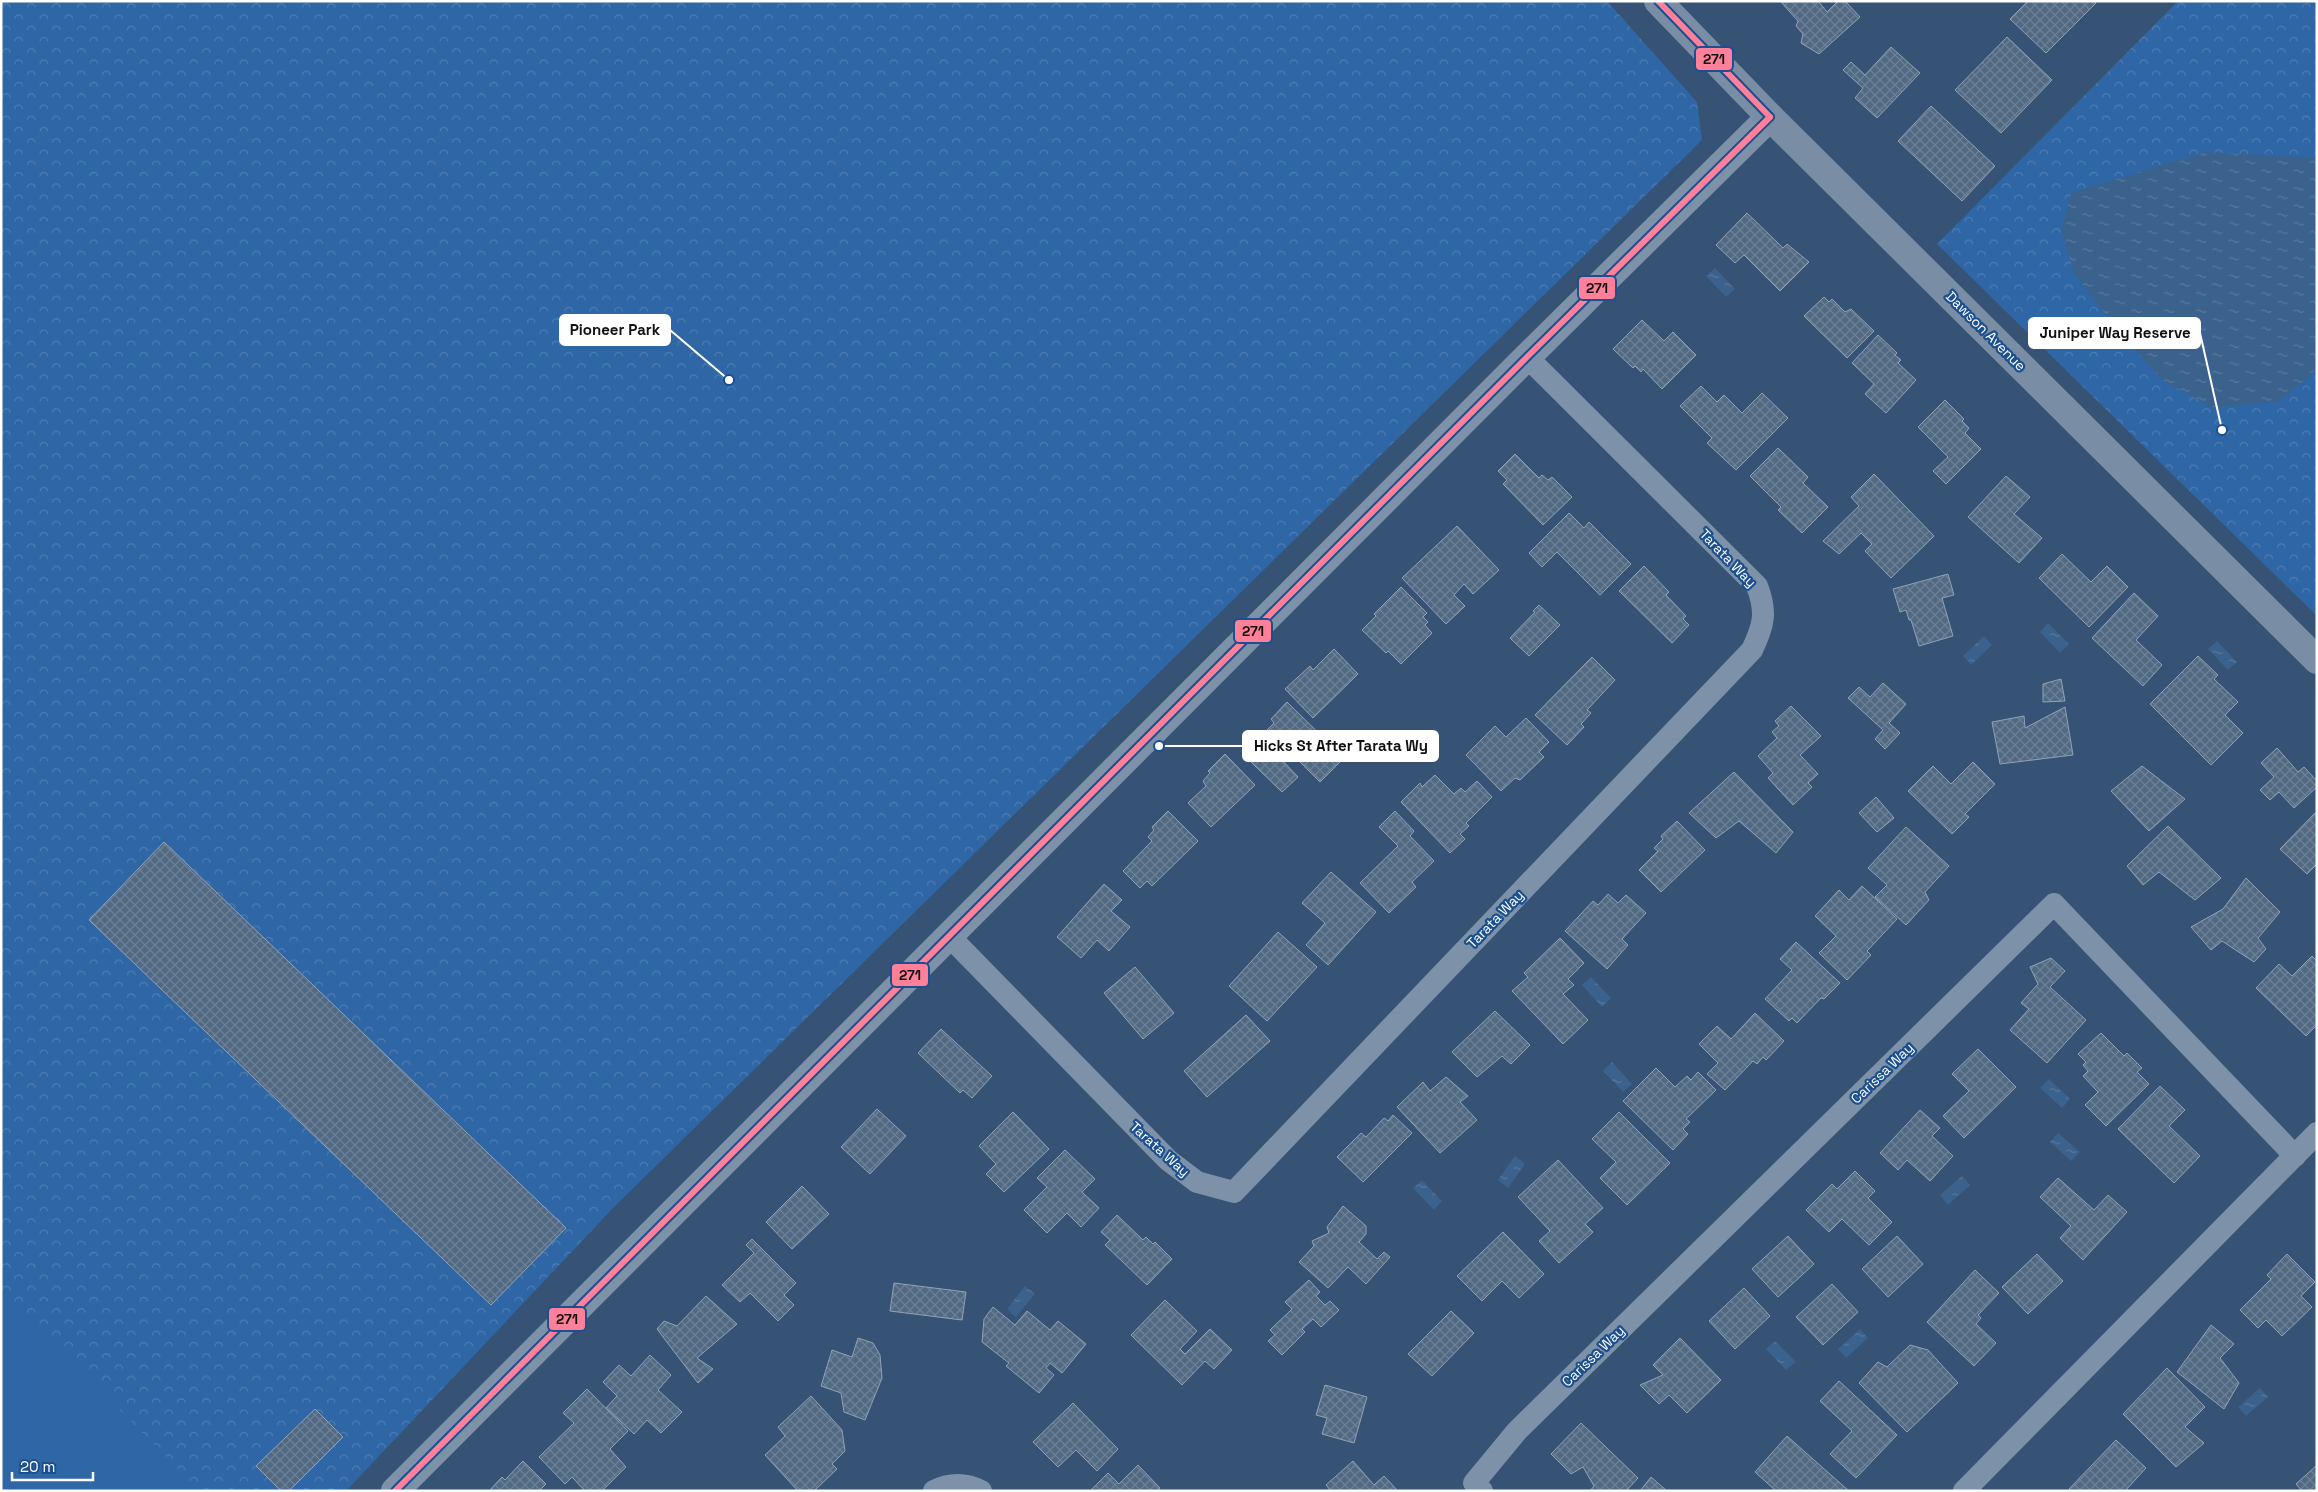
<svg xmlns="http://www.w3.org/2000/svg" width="2318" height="1492" font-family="'Space Grotesk',sans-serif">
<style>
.park{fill:url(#park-crowns)}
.garden{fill:#2f66a5}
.water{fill:url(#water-ripples)}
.building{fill:url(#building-cross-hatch);stroke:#92a2b6}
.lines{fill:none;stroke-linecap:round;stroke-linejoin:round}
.minor{stroke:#7d92a8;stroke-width:22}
.tertiary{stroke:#7d92a8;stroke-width:28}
.secondary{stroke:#798da4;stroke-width:28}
.bus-1-casing{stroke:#1b4f8f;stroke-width:10}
.bus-1{stroke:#ff8098;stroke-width:6}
.labels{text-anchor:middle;stroke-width:4.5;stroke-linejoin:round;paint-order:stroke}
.street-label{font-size:14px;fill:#fff;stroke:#1b4f8f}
.leader{fill:none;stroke:#fff;stroke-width:2}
.callout-dot{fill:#fff;stroke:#1b4f8f;stroke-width:2}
.callout{fill:#fff;stroke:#fff;stroke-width:2}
.callout-label{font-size:15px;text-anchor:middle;font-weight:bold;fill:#111}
.line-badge{stroke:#1b4f8f;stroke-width:2}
.pale-badge-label{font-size:14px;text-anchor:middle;font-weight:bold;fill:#111}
</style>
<defs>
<pattern id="park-crowns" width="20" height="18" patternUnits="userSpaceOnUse" patternTransform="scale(1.25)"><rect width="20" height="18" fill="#2f66a5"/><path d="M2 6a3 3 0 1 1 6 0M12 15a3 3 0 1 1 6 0" fill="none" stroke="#4e7db2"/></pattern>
<pattern id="water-ripples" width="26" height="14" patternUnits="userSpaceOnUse" patternTransform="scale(1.25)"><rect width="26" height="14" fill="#3b618d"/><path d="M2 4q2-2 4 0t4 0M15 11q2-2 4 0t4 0" fill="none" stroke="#58799e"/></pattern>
<pattern id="building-cross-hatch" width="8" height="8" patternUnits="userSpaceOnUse" patternTransform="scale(1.25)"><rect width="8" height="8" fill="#526984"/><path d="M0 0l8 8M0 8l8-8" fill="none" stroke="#6c8096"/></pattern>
</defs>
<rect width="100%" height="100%" fill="#365274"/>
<!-- park -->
<g class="park">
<path d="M1,1H1607L1697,102L1702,140L614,1207L346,1491H1Z"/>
<path d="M2178,1H2317V616L1937,244Z"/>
</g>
<!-- garden -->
<path class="garden" d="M1,1291L200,1491H6L1,1485Z"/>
<!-- water -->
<g class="water">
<path d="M2206,152L2317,158V370L2279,401L2213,408L2164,381L2127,342L2074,273L2061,230L2071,193Z"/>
<path d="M1715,268L1735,289L1726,297L1706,276Z"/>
<path d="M2048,623L2069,644L2060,653L2040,632Z"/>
<path d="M1984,636L1992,645L1971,665L1963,656Z"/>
<path d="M2217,641L2237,662L2228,670L2208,649Z"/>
<path d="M1591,977L1611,998L1602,1007L1582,985Z"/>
<path d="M1612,1062L1632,1084L1623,1092L1603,1071Z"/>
<path d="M2049,1079L2070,1099L2062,1108L2040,1088Z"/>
<path d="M2058,1133L2080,1152L2071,1161L2050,1142Z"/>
<path d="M1515,1156L1525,1164L1508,1188L1498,1180Z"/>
<path d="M1962,1176L1970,1185L1948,1205L1940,1195Z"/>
<path d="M1422,1180L1442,1201L1434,1210L1413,1188Z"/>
<path d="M1025,1286L1035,1294L1016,1317L1007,1309Z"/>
<path d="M1860,1329L1868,1338L1846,1358L1838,1349Z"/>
<path d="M1775,1341L1796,1362L1786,1370L1766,1349Z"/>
<path d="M2260,1388L2268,1397L2246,1416L2238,1407Z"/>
</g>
<!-- building -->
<g class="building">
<path d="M1818,1L1827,12L1838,1H1845L1860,17L1819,54L1801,43L1803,34L1796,26L1798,21L1781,2Z"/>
<path d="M2028,1H2094L2096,3L2046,53L2010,19Z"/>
<path d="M2007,37L2052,80L2001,133L1955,90Z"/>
<path d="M1891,47L1920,73L1877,118L1855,98L1863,88L1843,70L1851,62L1865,75Z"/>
<path d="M1931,106L1995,166L1962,201L1898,141Z"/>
<path d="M1747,213L1783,248L1787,244L1809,262L1780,291L1744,255L1735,263L1716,245Z"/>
<path d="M1824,297L1829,302L1832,299L1845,312L1851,309L1874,331L1847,358L1804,316Z"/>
<path d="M1642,320L1664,341L1673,332L1696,355L1662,389L1643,369L1641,372L1635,366L1633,368L1613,349Z"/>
<path d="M1878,335L1897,353L1895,355L1901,360L1898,363L1916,380L1886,413L1865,394L1874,384L1852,363Z"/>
<path d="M1701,386L1717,402L1724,395L1742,413L1762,393L1788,418L1736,470L1707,443L1712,438L1680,406Z"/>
<path d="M1945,400L1964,419L1962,421L1969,428L1965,433L1981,449L1946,484L1933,471L1948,457L1918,427Z"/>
<path d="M1778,448L1808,477L1803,483L1828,507L1802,533L1778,510L1781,507L1750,476Z"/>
<path d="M1515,454L1539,478L1542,475L1548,480L1552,477L1572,497L1543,525L1503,484L1507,480L1498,471Z"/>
<path d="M1874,474L1934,536L1891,578L1865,551L1872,544L1861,533L1839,554L1823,541L1859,506L1851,497Z"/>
<path d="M2006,476L2030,497L2014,514L2042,538L2019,563L1968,517Z"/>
<path d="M1569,513L1584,528L1589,522L1631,564L1600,595L1557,552L1542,567L1529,553Z"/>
<path d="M1457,526L1499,570L1473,594L1464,584L1454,595L1465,606L1446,624L1402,578Z"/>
<path d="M2062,554L2091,582L2107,566L2128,587L2089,627L2039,578Z"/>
<path d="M1644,566L1669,592L1666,595L1686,616L1683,619L1689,625L1672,643L1619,591Z"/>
<path d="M1948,574L1954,595L1942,598L1953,636L1919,646L1911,620H1909L1906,610L1900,612L1893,589Z"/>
<path d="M1401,587L1427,613L1423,617L1428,622L1425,625L1432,633L1401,664L1388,651L1386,653L1362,630L1376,616L1374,614Z"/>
<path d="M2134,593L2158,616L2136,640L2162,665L2143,686L2092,638Z"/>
<path d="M1539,605L1560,625L1529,656L1510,638L1535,612L1533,611Z"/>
<path d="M1334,649L1358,674L1313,718L1285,689L1310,666L1313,670Z"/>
<path d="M2198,656L2218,675L2214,679L2238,702L2225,715L2243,733L2211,765L2150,704Z"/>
<path d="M1592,657L1615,680L1587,710L1591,713L1581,724L1584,727L1567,745L1535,715Z"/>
<path d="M2061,679L2065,701L2043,702V684Z"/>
<path d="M1883,683L1906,704L1889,723L1900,733L1885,749L1875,739L1883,730L1848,698L1859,687L1870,697Z"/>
<path d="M1287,702L1344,758L1320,782L1294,756L1298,753L1294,749L1282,760L1298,777L1282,792L1251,762L1261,752L1253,744L1274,723L1271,719Z"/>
<path d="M1791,706L1821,736L1800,755L1818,774L1808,783L1812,787L1793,805L1768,778L1773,773L1758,756L1777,738L1772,732L1779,726L1775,721Z"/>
<path d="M2065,707L2073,755L2000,764L1992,722L2024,716L2025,728Z"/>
<path d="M1526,718L1549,742L1539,752L1544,757L1520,780L1515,778L1501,791L1466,755L1495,726L1506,737Z"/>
<path d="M2277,748L2298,772L2304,767L2317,781V787L2294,808L2279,792L2270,800L2260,790L2274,777L2261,763Z"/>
<path d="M1225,754L1255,785L1211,827L1188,803L1206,786L1203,781L1210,773L1208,771Z"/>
<path d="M1973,762L1995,784L1965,814L1969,817L1952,834L1908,791L1933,766L1951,784Z"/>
<path d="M2142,766L2185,799L2149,831L2111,791Z"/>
<path d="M1734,772L1793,832L1776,853L1739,821L1716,838L1689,813Z"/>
<path d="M1435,775L1454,794L1461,788L1465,792L1477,781L1492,797L1466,823L1469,826L1460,834L1465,839L1450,853L1401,802L1420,783L1422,787Z"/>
<path d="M1876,797L1894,818L1877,832L1859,813Z"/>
<path d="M1168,811L1198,841L1152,886L1147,881L1140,888L1123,871L1152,841L1148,837L1154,830L1152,827Z"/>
<path d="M1395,811L1414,831L1410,836L1434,861L1412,882L1416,887L1389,913L1360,883L1398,846L1379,827Z"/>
<path d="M2317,811V864L2307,874L2280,849Z"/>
<path d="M1677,821L1705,850L1661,892L1639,870L1658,851L1654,848L1663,839L1661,836Z"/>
<path d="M2168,826L2221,878L2195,900L2159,872L2143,885L2127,866Z"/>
<path d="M1906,827L1949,866L1925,892L1929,900L1906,925L1875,897L1887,885L1868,868Z"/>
<path d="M164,842L566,1228L491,1305L89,920Z"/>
<path d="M1331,872L1376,912L1328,965L1306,945L1325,923L1302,903Z"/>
<path d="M2246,878L2280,912L2258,938L2266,949L2254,962L2222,941L2211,950L2191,927L2223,909Z"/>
<path d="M1104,884L1122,900L1111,911L1130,927L1109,951L1097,940L1081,958L1057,937Z"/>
<path d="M1862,886L1897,919L1867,951L1871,955L1847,980L1819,953L1836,936L1815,916L1839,890L1849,900Z"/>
<path d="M1608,894L1618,903L1626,895L1646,913L1622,939L1628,945L1607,969L1565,931L1593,901L1598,905Z"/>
<path d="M1278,932L1317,967L1267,1021L1229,986Z"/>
<path d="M1560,938L1584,963L1568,979L1574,985L1563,994L1588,1020L1563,1044L1512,991L1528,977L1524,973Z"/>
<path d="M1796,942L1840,983L1824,999L1821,998L1797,1023L1792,1018L1789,1021L1765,999L1792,970L1780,959Z"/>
<path d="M2312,956L2317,961V1025L2306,1036L2256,988L2279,964L2292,976Z"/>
<path d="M2051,958L2065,971L2050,987L2086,1020L2047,1063L2010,1030L2029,1009L2021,1003L2038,984L2030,967Z"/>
<path d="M1135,967L1174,1013L1143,1039L1104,993Z"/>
<path d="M1495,1011L1530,1045L1511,1064L1502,1056L1477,1077L1452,1052Z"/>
<path d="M1755,1013L1784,1041L1766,1060L1763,1057L1757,1064L1753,1061L1725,1090L1707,1074L1718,1063L1699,1044L1717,1026L1731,1039Z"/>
<path d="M1246,1015L1270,1041L1207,1097L1184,1071Z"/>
<path d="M941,1029L992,1076L972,1098L963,1090L960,1093L918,1053Z"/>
<path d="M2101,1033L2124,1056L2127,1053L2142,1068L2137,1072L2149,1084L2106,1126L2085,1105L2098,1092L2083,1076L2088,1071L2083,1065L2086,1062L2078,1054Z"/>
<path d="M1978,1049L2016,1087L1964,1138L1943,1116L1969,1091L1952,1074Z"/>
<path d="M1656,1068L1675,1087L1687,1076L1691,1080L1698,1072L1716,1090L1686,1119L1690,1122L1683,1129L1688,1134L1673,1150L1623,1101Z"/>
<path d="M1446,1077L1468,1096L1460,1102L1477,1120L1440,1153L1397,1107L1423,1082L1430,1091Z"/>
<path d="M2160,1086L2185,1110L2169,1126L2200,1156L2174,1183L2118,1129Z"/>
<path d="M877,1109L906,1136L870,1174L841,1147Z"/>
<path d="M1920,1110L1940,1128L1932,1136L1953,1156L1930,1181L1907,1160L1898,1170L1880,1153Z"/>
<path d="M1013,1112L1049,1149L1004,1192L986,1174L996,1164L979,1146Z"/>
<path d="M1619,1112L1670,1163L1627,1205L1600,1178L1616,1162L1592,1139Z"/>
<path d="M1393,1115L1412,1133L1363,1182L1337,1157L1361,1133L1366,1137L1384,1118L1388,1121Z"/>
<path d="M1065,1150L1095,1179L1082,1192L1099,1208L1081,1227L1067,1213L1047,1233L1024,1210L1047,1187L1037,1178Z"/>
<path d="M1558,1160L1603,1208L1585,1224L1593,1232L1559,1263L1539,1241L1550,1231L1518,1197Z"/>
<path d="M1855,1171L1875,1191L1868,1198L1892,1222L1869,1245L1842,1219L1829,1232L1806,1210L1832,1184L1837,1189Z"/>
<path d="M2058,1178L2094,1210L2108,1195L2127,1212L2083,1260L2060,1238L2071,1226L2040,1197Z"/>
<path d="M802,1186L829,1214L792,1249L766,1222Z"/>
<path d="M1343,1206L1366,1226V1234L1359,1242L1377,1259L1384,1252L1390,1257L1366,1284L1348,1267L1328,1288L1299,1262L1314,1246L1312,1241L1329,1233L1327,1227Z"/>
<path d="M1117,1215L1143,1240L1146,1237L1153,1244L1155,1242L1172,1259L1147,1285L1105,1245L1110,1240L1101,1232Z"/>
<path d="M1503,1232L1544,1274L1519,1298L1502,1281L1482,1301L1457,1276Z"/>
<path d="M1788,1236L1814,1264L1778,1297L1752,1269Z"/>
<path d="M1897,1236L1923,1264L1888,1297L1862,1269Z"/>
<path d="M752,1239L796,1283L784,1295L794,1305L778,1321L750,1293L740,1302L722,1285L754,1253L746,1245Z"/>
<path d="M2037,1254L2063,1281L2028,1314L2002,1287Z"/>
<path d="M2287,1254L2315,1282L2301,1296L2312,1307L2282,1336L2266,1320L2258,1328L2240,1310L2271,1279L2267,1275Z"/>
<path d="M1975,1270L1999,1293L1978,1315L1981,1318L1976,1324L1996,1343L1974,1366L1927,1322Z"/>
<path d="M1309,1280L1320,1292L1316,1296L1325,1305L1330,1301L1339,1310L1321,1327L1313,1319L1302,1329L1305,1332L1282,1355L1268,1341L1275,1335L1270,1330L1292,1309L1285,1302Z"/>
<path d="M894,1283L966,1292L962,1320L890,1311Z"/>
<path d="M1832,1284L1858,1312L1823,1345L1796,1317Z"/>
<path d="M1744,1288L1770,1316L1735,1349L1709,1321Z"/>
<path d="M706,1296L737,1324L697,1358L713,1369L698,1383L657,1329L664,1321L677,1326Z"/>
<path d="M1165,1300L1197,1331L1180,1349L1185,1354L1210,1329L1232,1350L1214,1369L1205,1361L1182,1385L1131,1335Z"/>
<path d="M993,1307L1015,1325L1027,1311L1050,1330L1058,1321L1086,1344L1062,1373L1050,1363L1046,1368L1054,1375L1039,1393L1006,1366L1009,1363L982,1342L984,1319Z"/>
<path d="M1451,1311L1474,1333L1432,1376L1408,1354Z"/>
<path d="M2211,1325L2234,1344L2220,1358L2239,1383L2224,1409L2177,1372Z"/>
<path d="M858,1338L873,1343L880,1355L882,1378L865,1420L844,1412L841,1393L821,1386L832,1350L852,1357Z"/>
<path d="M1680,1338L1721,1380L1687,1413L1669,1395L1659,1404L1640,1385L1663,1375L1653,1365Z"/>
<path d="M1910,1345L1928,1350L1958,1383L1907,1432L1859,1383L1878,1362L1887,1367Z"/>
<path d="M650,1355L671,1375L658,1390L682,1412L661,1433L647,1420L634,1434L606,1408L617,1396L603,1382L619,1365L631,1376Z"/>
<path d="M2167,1368L2205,1407L2185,1427L2204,1443L2176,1467L2123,1414Z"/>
<path d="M1839,1381L1897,1435L1856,1478L1830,1454L1852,1431L1820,1401Z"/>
<path d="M1325,1385L1367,1397L1354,1443L1322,1434L1327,1418L1316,1415Z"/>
<path d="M587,1389L628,1431L610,1449L626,1467L602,1491H585L572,1477L565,1484L539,1457L574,1423L563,1413Z"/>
<path d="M811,1396L842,1430L845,1451L832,1464L837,1469L814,1491H798L765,1455L785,1436L778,1427Z"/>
<path d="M1073,1403L1118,1449L1097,1471L1076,1450L1058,1467L1033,1442Z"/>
<path d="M315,1409L343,1437L289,1491H281L256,1466Z"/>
<path d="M1581,1423L1638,1478L1626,1491H1590L1594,1486L1583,1467L1571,1474L1551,1454Z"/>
<path d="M1787,1436L1849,1491H1776L1755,1472Z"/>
<path d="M2116,1440L2146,1468L2125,1491H2071L2069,1489Z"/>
<path d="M523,1461L546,1484L539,1491H489L502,1477L505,1480Z"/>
<path d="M1353,1461L1374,1485L1384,1476L1398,1491H1331L1326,1485Z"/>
<path d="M1138,1465L1160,1488L1157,1491H1090L1108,1473L1119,1484Z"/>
<path d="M2317,1465V1491H2302L2296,1484Z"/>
<path d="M1651,1477L1667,1491H1640Z"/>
</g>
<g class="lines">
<!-- minor -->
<g class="minor">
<path d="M949,936L1168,1160L1197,1182L1234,1192L1752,650C1764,625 1767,612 1757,586L1527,357"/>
<path d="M934,1491C949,1483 966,1483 981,1491"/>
<path d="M1482,1491L1474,1483L1517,1431L2054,904L2295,1156"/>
<path d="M1964,1491L2317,1133"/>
</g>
<!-- tertiary -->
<path class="tertiary" d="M395,1491L1527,357L1770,117"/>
<!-- secondary -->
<path class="secondary" d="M1658,1L1770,117L2317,660"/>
<!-- bus-1 casing -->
<g class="bus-1-casing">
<g id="bus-1">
<path d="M1658,1L1770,117"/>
<path d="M395,1491L1527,357L1770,117"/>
</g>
</g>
<!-- bus-1 -->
<use href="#bus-1" class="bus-1"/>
</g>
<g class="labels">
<!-- street labels -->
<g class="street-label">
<text transform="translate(1986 331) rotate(45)" y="5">Dawson Avenue</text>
<text transform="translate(1728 558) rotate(46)" y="5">Tarata Way</text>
<text transform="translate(1495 919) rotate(-46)" y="5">Tarata Way</text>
<text transform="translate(1882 1073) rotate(-44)" y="5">Carissa Way</text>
<text transform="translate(1160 1149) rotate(42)" y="5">Tarata Way</text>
<text transform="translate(1593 1356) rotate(-44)" y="5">Carissa Way</text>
</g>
</g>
<!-- callouts -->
<path class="leader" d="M729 380L670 330M2222 430L2200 333M1159 746L1243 746"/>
<g class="callout-dot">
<circle cx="729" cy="380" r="5"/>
<circle cx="2222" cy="430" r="5"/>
<circle cx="1159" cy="746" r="5"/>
</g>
<g class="callout">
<rect x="560" y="315" width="110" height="30" rx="5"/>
<rect x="2029" y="318" width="171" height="30" rx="5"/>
<rect x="1243" y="731" width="195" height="30" rx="5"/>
</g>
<g class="callout-label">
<text x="615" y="335">Pioneer Park</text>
<text x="2115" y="338">Juniper Way Reserve</text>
<text x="1341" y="751">Hicks St After Tarata Wy</text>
</g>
<g class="line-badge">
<rect x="1695" y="47" width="38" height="24" rx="5" fill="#ff8098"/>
<rect x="1578" y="276" width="38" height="24" rx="5" fill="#ff8098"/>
<rect x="1234" y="619" width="38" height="24" rx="5" fill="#ff8098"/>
<rect x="891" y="963" width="38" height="24" rx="5" fill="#ff8098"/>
<rect x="548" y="1307" width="38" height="24" rx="5" fill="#ff8098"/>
</g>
<g class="pale-badge-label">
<text x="1714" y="64">271</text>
<text x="1597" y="293">271</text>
<text x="1253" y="636">271</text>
<text x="910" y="980">271</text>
<text x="567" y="1324">271</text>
</g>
<!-- border -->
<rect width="2318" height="1492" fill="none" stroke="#ffffff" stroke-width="5"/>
<!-- scale -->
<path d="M12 1472v8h81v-8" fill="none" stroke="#ffffff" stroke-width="2.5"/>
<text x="20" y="1472" font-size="15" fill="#ffffff" stroke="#1b4f8f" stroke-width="4" paint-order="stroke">20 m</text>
</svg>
